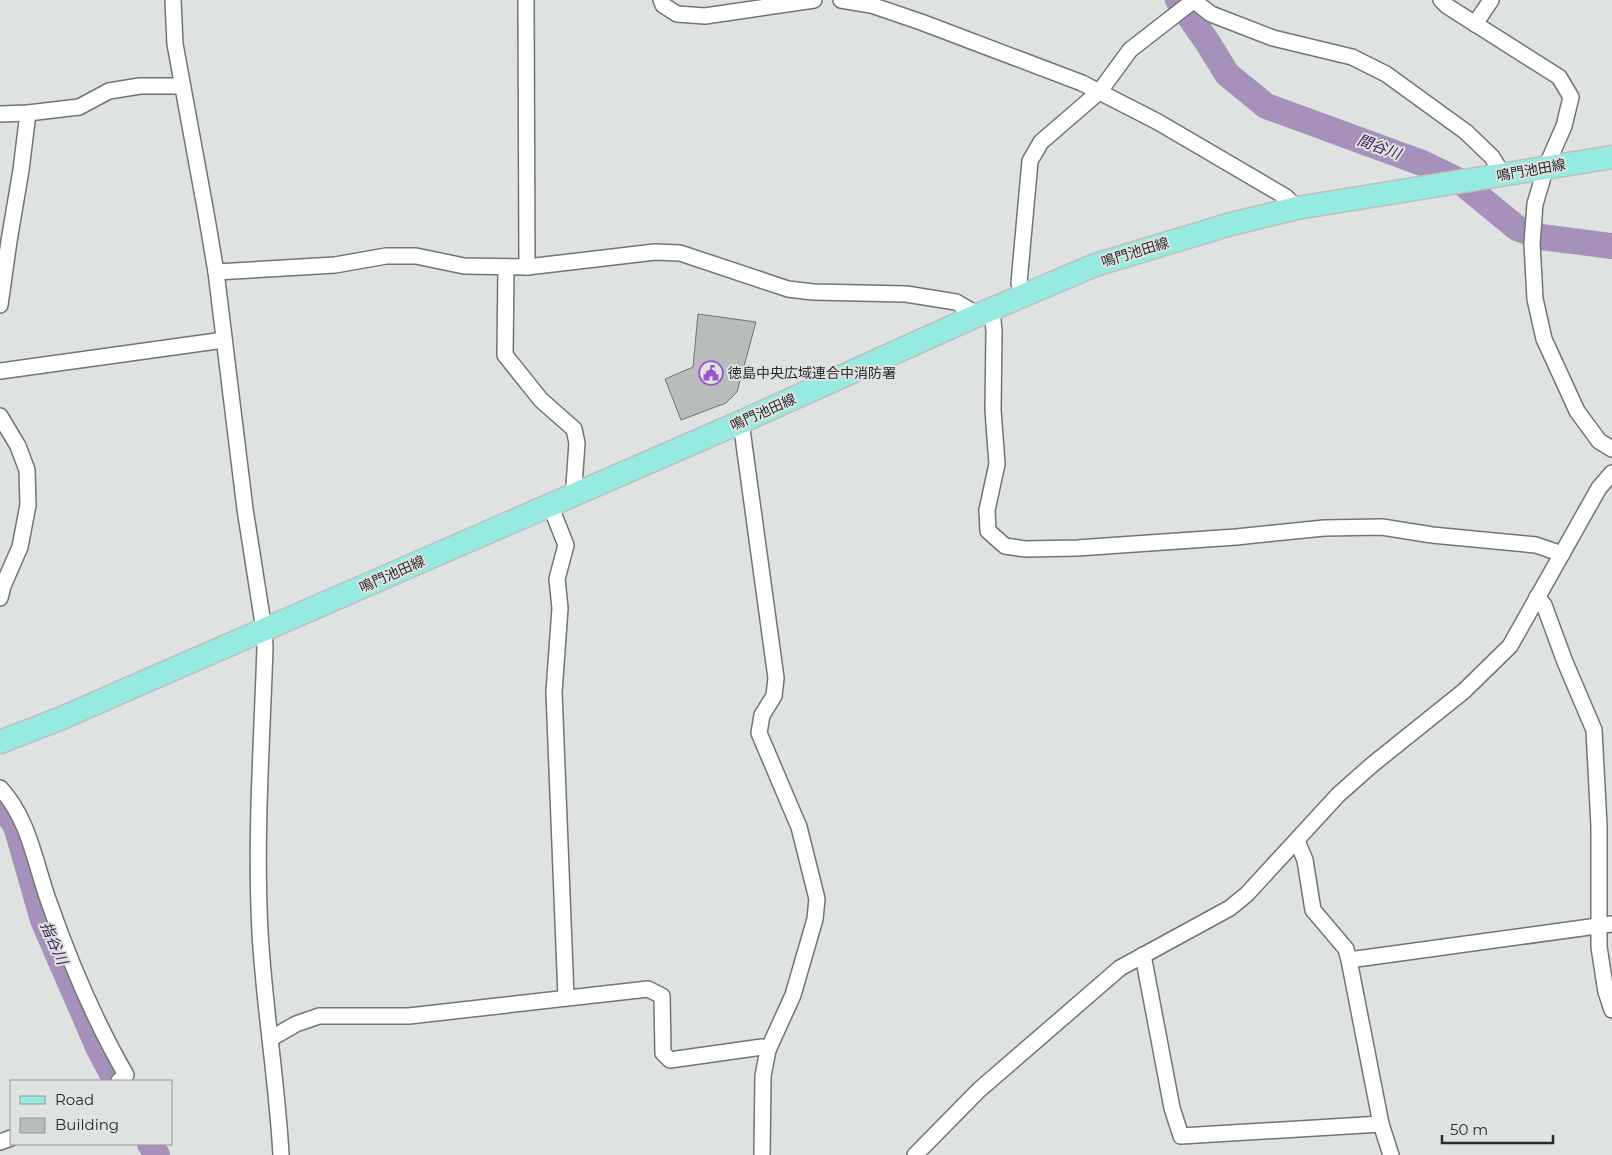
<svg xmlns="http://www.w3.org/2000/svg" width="1612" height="1155" font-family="Montserrat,'Noto Sans JP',sans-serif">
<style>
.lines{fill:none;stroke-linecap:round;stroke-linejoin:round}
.river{stroke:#a591b9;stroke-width:26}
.building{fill:#b8bcbb;stroke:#707473}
.minor-casing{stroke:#717574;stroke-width:18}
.primary-casing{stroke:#bfc0bf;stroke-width:25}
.minor{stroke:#fff;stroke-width:15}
.primary{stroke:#95ebdf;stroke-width:22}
.labels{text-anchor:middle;stroke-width:4;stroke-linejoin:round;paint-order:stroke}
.street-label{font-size:14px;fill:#2a2c2b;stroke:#dee2e1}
.poi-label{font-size:14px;fill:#2a2c2b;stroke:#dee2e1;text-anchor:start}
.water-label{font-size:15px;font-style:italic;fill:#3e2355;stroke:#dee2e1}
</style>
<rect width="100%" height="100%" fill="#dee2e1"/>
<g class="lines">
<!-- river -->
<g class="river">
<path d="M1178,0L1208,43L1227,74L1266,106L1422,163L1461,182L1517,228L1541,237L1612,246"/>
<path d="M0,802L16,826L43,920L99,1049L116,1081"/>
<path d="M150,1144L157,1155"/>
</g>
</g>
<!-- building -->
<path class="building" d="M698,314L756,322L737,392L726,403L681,420L665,379L693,367Z"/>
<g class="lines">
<!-- minor casing -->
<g class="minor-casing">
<g id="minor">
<path d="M173,0L175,44L206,213L216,272L245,509L264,630L265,647C262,741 255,837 260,932C264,1006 277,1080 281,1155"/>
<path d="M526,0L527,267"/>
<path d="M661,0L663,5L677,14L705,16L814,0"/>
<path d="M841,0L871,5L921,22L1082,83L1158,122L1286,197L1297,208"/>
<path d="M1193,0L1211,14L1273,38L1352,57L1386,74L1466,132L1492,157L1503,175"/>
<path d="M1441,0L1447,6L1559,77L1571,97L1564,126L1546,167L1535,204L1532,243L1535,299L1544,339L1577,411L1599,441L1612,449"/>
<path d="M1475,24L1491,0"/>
<path d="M0,114L28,113L79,107L109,91L140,86H181"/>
<path d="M506,267L505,355L541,400L574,429L577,443L574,485L575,494"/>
<path d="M216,272L335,265L386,256H416L464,266L527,267L655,252L680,253L788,289L813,292L906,294L956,302L978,315"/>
<path d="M1023,296L1019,283L1030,161L1041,142L1100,91L1130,50L1193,1"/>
<path d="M0,305L9,241L21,170L28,113"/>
<path d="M992,310L994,331L993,410L997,464L987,510L988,531L1005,546L1025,549L1077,548L1236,537L1324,528L1382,527L1432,535L1536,545L1562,554"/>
<path d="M0,371L224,340"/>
<path d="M0,416L18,446L27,470L28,505L20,547L3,586L0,598"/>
<path d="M741,422L776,678L774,696L762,715L759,733L799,827L817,899L815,919L793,995L768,1050L763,1076L762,1155"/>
<path d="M550,505L566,545L557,579L560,608L554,692L566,997"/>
<path d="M1537,597L1544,605L1565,662L1594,730L1599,826V947L1606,992L1612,1010"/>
<path d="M0,788C30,820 35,865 50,905C70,962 96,1023 126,1075L119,1081"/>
<path d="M1297,841L1305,860L1313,910L1346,949L1349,960L1381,1124L1391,1155"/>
<path d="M1143,955L1172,1108L1181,1136L1381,1124"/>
<path d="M1349,960L1612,924"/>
<path d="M270,1039L296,1024L319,1016H409L648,989L662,996L663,1053L670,1060L762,1047L768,1050"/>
<path d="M0,1142L11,1138"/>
<path d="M915,1155L979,1090L1120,968L1230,908L1247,894L1338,795L1373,764L1464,691L1510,646L1599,488L1612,473"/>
</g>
</g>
<!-- primary casing -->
<g class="primary-casing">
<path id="primary" d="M0,742L62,718L137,685L741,422L978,315L1095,265L1231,224L1297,208L1612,157"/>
</g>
<!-- minor -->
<use href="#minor" class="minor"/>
<!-- primary -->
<use href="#primary" class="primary"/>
</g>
<!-- icons -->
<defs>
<g id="civic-ring" transform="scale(1.25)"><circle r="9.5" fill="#dee2e1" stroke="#9756cb" stroke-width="1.5"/><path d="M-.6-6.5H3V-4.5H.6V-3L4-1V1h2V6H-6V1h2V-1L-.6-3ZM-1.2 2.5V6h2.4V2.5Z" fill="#9756cb"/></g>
</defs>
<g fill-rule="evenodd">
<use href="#civic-ring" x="711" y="373"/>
</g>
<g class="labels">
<!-- street labels -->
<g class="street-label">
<text transform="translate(1531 170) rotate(-10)" y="5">鳴門池田線</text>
<text transform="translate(1135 252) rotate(-17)" y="5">鳴門池田線</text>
<text transform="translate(763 412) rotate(-24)" y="5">鳴門池田線</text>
<text transform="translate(392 574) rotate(-24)" y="5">鳴門池田線</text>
</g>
<!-- poi labels -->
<g class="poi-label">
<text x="728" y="378">徳島中央広域連合中消防署</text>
</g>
<!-- water labels -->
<g class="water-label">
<text transform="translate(1379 147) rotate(20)" y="5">間谷川</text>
<text transform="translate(54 943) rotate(66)" y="5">指谷川</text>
</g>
</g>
<!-- legend -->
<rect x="10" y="1080" width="162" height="65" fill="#dee2e1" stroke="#969998"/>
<rect x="20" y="1096" width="25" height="8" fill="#95ebdf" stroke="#969998"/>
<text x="55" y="1105" font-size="15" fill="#2a2c2b">Road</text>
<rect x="20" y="1118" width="25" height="15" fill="#b8bcbb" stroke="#969998"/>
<text x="55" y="1130" font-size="15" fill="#2a2c2b">Building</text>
<!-- scale -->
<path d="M1442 1135v8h111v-8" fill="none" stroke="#2a2c2b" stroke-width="2.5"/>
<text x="1450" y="1135" font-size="15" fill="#2a2c2b" stroke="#dee2e1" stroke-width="4" paint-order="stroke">50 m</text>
</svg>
